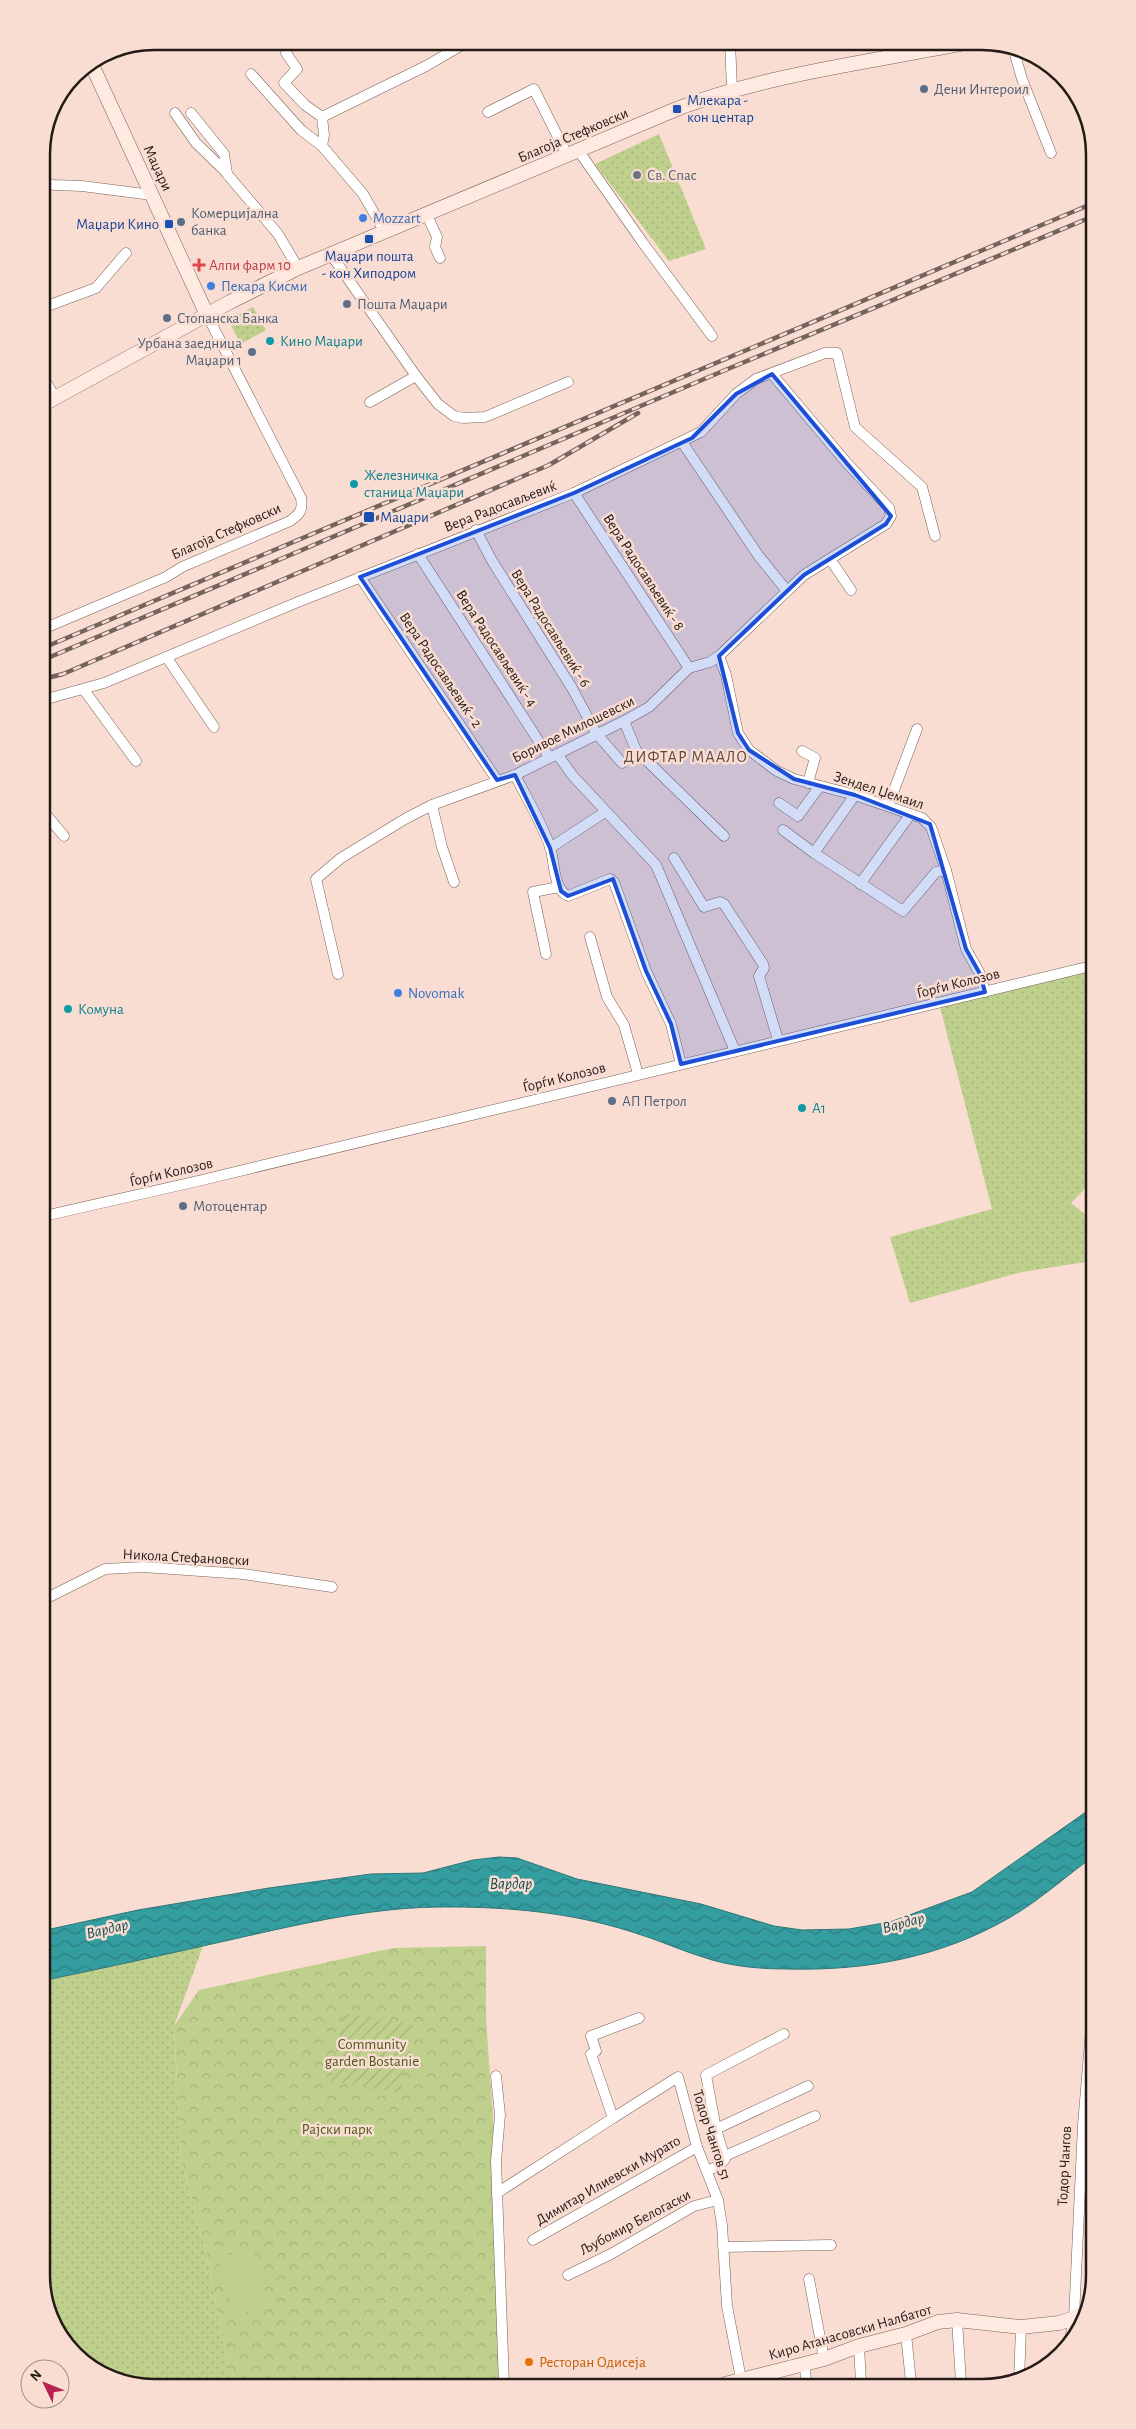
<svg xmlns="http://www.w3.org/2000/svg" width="1136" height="2429" font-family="'Alegreya Sans',sans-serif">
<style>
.grass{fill:url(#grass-dots)}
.park{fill:url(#park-crowns)}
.garden{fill:url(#garden-furrows)}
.pitch{fill:#bfd08d}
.water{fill:url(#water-waves);stroke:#2f7677}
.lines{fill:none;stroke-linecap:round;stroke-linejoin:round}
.street-casing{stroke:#786056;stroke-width:11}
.secondary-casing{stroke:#786056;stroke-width:15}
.street{stroke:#fff;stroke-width:10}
.secondary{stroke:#feeae1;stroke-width:14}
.rail-casing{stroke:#75645d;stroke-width:4.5}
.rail{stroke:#f9ddd2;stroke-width:2.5;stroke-dasharray:8;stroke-linecap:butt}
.marked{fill:#1d4ed8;fill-opacity:0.2;stroke:#1d4ed8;stroke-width:4;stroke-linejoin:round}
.service-dot{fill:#5c6f8a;stroke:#f9ddd2;stroke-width:2}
.transit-dot{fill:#1a4fb4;stroke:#f9ddd2;stroke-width:2}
.worship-dot{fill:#6b7280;stroke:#f9ddd2;stroke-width:2}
.shop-dot{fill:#3f7fe0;stroke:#f9ddd2;stroke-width:2}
.health-dot{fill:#e0444e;stroke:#f9ddd2;stroke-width:2}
.culture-dot{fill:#0f9aa8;stroke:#f9ddd2;stroke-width:2}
.food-dot{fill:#e8710a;stroke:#f9ddd2;stroke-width:2}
.labels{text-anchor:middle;stroke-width:5;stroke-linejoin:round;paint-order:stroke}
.service-label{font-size:15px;fill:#4e5e75;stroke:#f9ddd2;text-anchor:start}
.transit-label{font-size:15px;fill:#164399;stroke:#f9ddd2;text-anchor:start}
.street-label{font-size:15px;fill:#241a16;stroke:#f9ddd2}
.worship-label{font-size:15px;fill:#5b616d;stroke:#f9ddd2;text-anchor:start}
.shop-label{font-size:15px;fill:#366cbe;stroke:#f9ddd2;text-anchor:start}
.health-label{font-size:15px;fill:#be3a42;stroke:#f9ddd2;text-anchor:start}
.culture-label{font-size:15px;fill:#0d838f;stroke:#f9ddd2;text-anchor:start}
.park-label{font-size:15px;fill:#4d5919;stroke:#f9ddd2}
.food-label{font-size:15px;fill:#c56008;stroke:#f9ddd2;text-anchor:start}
.neighbourhood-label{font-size:16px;letter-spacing:1px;fill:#60493f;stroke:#f9ddd2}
.water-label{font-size:16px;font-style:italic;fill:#155052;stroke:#f9ddd2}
.rim{fill:none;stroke:#241a16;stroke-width:2.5}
</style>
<defs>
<pattern id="grass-dots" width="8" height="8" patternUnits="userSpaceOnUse" patternTransform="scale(1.25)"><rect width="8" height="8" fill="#bfd08d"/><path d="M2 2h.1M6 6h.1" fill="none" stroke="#a4b279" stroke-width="1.8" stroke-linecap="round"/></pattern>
<pattern id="park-crowns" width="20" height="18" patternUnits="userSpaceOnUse" patternTransform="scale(1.25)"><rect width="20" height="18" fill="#bfd08d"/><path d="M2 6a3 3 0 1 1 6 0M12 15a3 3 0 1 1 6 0" fill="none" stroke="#a4b279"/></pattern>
<pattern id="garden-furrows" width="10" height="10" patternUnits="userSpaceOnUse" patternTransform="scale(1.25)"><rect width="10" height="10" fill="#bfd08d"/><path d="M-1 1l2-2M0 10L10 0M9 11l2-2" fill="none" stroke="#a4b279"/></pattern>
<pattern id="water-waves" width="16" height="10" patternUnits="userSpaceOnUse" patternTransform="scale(1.25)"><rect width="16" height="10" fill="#349da0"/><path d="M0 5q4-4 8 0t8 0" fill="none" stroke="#2c7f81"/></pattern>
</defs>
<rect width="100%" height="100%" fill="#f9ddd2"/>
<!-- grass -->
<g class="grass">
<path d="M659,134L706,249L669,261L595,164Z"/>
<path d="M253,307L266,330L241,344L228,320Z"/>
<path d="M1091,966L1092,1181L1071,1203L1092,1220V1261L1022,1272L910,1303L890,1237L992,1209L939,1003Z"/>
<path d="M203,1946L174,2026L181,2159L206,2252L232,2387H146L85,2364L47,2312L46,1980Z"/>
</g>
<!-- park -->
<path class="park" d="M486,1946V2018L496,2161L499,2385L232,2387L206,2252L181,2159L174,2026L199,1990L393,1948Z"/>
<!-- garden -->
<path class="garden" d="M343,2013L413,2025L400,2093L331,2081Z"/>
<!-- pitch -->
<path class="pitch" d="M253,2248L269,2305L234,2315L218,2258Z"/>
<!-- water -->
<path class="water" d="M1093,1807L1094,1856C1066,1876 1039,1901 1009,1918C941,1957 867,1971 788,1969C762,1969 737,1967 712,1960C684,1952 657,1939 629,1931C572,1913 511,1907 451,1907C377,1906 305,1923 234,1939C172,1953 109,1967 46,1980V1930L138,1910L269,1888L371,1874L423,1873L473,1860L499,1857L517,1858L577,1879L701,1904L774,1926L802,1930L849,1929L890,1922L972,1892Z"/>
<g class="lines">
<!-- street casing -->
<g class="street-casing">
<g id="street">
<path d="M233,41L234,43L236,41"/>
<path d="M730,41L732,90"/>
<path d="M1014,51L1022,79L1051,153"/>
<path d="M286,53L297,69L284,83L305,105L322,117L324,135L322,146"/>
<path d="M251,74L301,130L322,146L363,194L385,232"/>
<path d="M488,112L534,89L567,155"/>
<path d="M175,113L196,143L227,173"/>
<path d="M191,113L224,154L227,174L278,234L298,268"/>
<path d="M322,117L426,66L469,41"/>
<path d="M578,150L643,243L712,336"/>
<path d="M42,182L54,185L82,186L152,195"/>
<path d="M427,215L437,237L435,247L440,258"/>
<path d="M332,256L416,376L438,404L454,416L463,418L485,417L568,382"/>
<path d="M42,308L96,288L126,253"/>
<path d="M42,375L55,398"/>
<path d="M370,402L416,376"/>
<path d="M682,442L758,555L787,591"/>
<path d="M574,493L689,668"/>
<path d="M476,530L491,559L572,688L596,733L622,763"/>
<path d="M418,554L549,757"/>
<path d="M830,559L851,590"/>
<path d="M360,577L497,780"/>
<path d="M43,629L166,577L182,567L290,521C300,514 303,510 301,498L207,315"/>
<path d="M719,656L726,675L738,733L749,750L777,771L794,779L855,795L922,818L931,827L946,870L966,949L980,974L985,992"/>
<path d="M167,658L214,727"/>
<path d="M84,690L136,761"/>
<path d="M43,700L104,683L298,602L574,493L701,432L736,394L756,379L825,353H837L855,427L922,487L935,536"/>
<path d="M624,721L636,750L724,836"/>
<path d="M802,751L815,758L808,783"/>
<path d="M557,754L573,776L656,865L735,1051"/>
<path d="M515,775C527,799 543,824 551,850C554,862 554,890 568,896L610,879L614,882L646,971L671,1024L681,1064"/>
<path d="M779,803L798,816L820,786"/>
<path d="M432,805L442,847L454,882"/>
<path d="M888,806L917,729"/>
<path d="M43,811L64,836"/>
<path d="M783,830L814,853L903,911L936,872L946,870"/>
<path d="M550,848L605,812"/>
<path d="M814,853L855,795"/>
<path d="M674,858L704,907L720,902L724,904L763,964L764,968L759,976L778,1040"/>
<path d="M860,884L910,815"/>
<path d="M590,937L607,997L624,1025L638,1074"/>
<path d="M546,954L533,892L559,887"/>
<path d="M338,974L316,879L341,858L405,819L432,805L515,775L624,721L649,707L689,668L710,662L719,656L804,575L886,524L891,516L889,508L846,462L772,374"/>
<path d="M44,1216L202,1180L1091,966"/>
<path d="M45,1599L105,1569L143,1567L243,1574L332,1587"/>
<path d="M639,2018L591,2036L596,2051L591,2054L613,2118L678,2077L697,2147L718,2200L722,2225L727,2306L742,2384"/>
<path d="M496,2076L500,2115L496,2161L504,2385"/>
<path d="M716,2129L808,2086"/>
<path d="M725,2156L815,2116"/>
<path d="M707,2171L720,2165L725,2159L716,2129L706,2075L784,2034"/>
<path d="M497,2193L613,2118"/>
<path d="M533,2240L697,2147"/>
<path d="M723,2247L831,2245"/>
<path d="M568,2275L611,2254L694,2206L718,2200"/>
<path d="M809,2279L824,2359"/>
<path d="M1074,2318L1083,2125L1094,1993"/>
<path d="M957,2320L961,2382"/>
<path d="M906,2334L911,2382"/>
<path d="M859,2346L861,2383"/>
<path d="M805,2364L806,2383"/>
<path d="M1019,2382L1021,2327"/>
</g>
</g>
<!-- secondary casing -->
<g class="secondary-casing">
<g id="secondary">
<path d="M91,63L207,315"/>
<path d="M42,405L230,302L298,268L679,108C773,73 872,62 970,42"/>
<path d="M1073,2340L1074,2318"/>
<path d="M725,2384L824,2359L859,2346L906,2334L938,2322L957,2320L1021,2327L1059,2323L1074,2318L1084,2312"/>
</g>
</g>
<!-- street -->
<use href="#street" class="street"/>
<!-- secondary -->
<use href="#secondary" class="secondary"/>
<!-- rail casing -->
<g class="rail-casing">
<g id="rail">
<path d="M1088,237H1089"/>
<path d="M43,648L1089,205"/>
<path d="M43,660L723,371L1089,218"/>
<path d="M43,679L63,674L549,465L638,413"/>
</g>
</g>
<!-- rail -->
<use href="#rail" class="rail"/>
</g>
<!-- marked area -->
<path class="marked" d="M772,374L891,516L886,524L804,575L719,656L738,733L749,750L794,779L855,795L930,824L966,949L980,974L985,992L681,1064L671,1024L646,971L613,879L568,896L561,891L550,848L515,775L497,780L360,577L574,493L692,438L736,394Z"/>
<!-- markers -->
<g class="service-dot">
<circle cx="924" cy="89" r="5"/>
<circle cx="181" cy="222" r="5"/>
<circle cx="347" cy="304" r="5"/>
<circle cx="167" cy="318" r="5"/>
<circle cx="252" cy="352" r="5"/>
<circle cx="612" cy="1101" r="5"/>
<circle cx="183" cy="1206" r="5"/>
</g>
<g class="transit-dot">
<rect x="672" y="104" width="10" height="10" rx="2.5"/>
<rect x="164" y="219" width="10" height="10" rx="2.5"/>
<rect x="364" y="234" width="10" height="10" rx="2.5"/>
<rect x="363" y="511" width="12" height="12" rx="2.5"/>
</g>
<circle class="worship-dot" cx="637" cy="175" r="5"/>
<g class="shop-dot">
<circle cx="363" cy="218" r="5"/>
<circle cx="211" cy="286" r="5"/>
<circle cx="398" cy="993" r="5"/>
</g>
<path class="health-dot" d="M196.5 257.5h5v5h5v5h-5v5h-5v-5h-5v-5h5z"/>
<g class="culture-dot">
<circle cx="270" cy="341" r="5"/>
<circle cx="354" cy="484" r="5"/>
<circle cx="68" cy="1009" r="5"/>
<circle cx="802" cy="1108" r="5"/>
</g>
<circle class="food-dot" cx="529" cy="2362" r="5"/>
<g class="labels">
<!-- service labels -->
<g class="service-label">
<text x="934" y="94">Дени Интероил</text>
<text x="191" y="218">Комерцијална<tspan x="191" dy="17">банка</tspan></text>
<text x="357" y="309">Пошта Маџари</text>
<text x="177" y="323">Стопанска Банка</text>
<text x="242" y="348" text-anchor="end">Урбана заедница<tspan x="242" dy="17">Маџари 1</tspan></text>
<text x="622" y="1106">АП Петрол</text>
<text x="193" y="1211">Мотоцентар</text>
</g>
<!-- transit labels -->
<g class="transit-label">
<text x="687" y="105">Млекара -<tspan x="687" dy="17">кон центар</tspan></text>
<text x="159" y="229" text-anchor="end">Маџари Кино</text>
<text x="369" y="261" text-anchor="middle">Маџари пошта<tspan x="369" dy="17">- кон Хиподром</tspan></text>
<text x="380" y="522">Маџари</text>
</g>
<!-- street labels -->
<g class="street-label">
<text transform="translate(573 135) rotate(-23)" y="5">Благоја Стефковски</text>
<text transform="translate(158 168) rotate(65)" y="5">Маџари</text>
<text transform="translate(500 506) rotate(-21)" y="5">Вера Радосављевиќ</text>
<text transform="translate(226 531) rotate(-24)" y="5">Благоја Стефковски</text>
<text transform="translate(644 572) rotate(57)" y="5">Вера Радосављевиќ - 8</text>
<text transform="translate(551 628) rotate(58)" y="5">Вера Радосављевиќ - 6</text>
<text transform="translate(497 648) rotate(57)" y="5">Вера Радосављевиќ - 4</text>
<text transform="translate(441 670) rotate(56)" y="5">Вера Радосављевиќ - 2</text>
<text transform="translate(573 729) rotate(-26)" y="5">Боривое Милошевски</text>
<text transform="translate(879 790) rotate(18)" y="5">Зендел Џемаил</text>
<text transform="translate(958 983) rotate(-14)" y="5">Ѓорѓи Колозов</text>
<text transform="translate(564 1077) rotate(-14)" y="5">Ѓорѓи Колозов</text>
<text transform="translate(171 1172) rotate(-13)" y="5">Ѓорѓи Колозов</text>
<text transform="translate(186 1557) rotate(3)" y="5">Никола Стефановски</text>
<text transform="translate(712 2135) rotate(72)" y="5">Тодор Чангов 51</text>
<text transform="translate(1064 2166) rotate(-87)" y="5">Тодор Чангов</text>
<text transform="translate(608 2180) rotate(-30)" y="5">Димитар Илиевски Мурато</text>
<text transform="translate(635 2222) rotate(-28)" y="5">Љубомир Белогаски</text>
<text transform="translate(850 2332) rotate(-16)" y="5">Киро Атанасовски Налбатот</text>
</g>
<!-- worship labels -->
<g class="worship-label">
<text x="647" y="180">Св. Спас</text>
</g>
<!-- shop labels -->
<g class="shop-label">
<text x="373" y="223">Mozzart</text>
<text x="221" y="291">Пекара Кисми</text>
<text x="408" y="998">Novomak</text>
</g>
<!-- health labels -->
<g class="health-label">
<text x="209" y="270">Алпи фарм 10</text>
</g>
<!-- culture labels -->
<g class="culture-label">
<text x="280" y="346">Кино Маџари</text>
<text x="364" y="480">Железничка<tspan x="364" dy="17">станица Маџари</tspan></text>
<text x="78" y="1014">Комуна</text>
<text x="812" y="1113">А1</text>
</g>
<!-- park labels -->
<g class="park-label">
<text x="372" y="2049">Community<tspan x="372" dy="17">garden Bostanie</tspan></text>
<text x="337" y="2134">Рајски парк</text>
</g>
<!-- food labels -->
<g class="food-label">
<text x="539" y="2367">Ресторан Одисеја</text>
</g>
<!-- neighbourhood labels -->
<g class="neighbourhood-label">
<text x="686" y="762">ДИФТАР МААЛО</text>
</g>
<!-- water labels -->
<g class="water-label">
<text x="511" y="1889">Вардар</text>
<text transform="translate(903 1922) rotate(-15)" y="6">Вардар</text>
<text transform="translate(107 1928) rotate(-13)" y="6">Вардар</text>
</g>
</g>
<!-- crop -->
<path d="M0 0H1136V2429H0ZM154 50H982A104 104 0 0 1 1086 154V2275A104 104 0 0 1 982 2379H154A104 104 0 0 1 50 2275V154A104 104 0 0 1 154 50Z" fill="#f9ddd2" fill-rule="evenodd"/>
<path class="rim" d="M154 50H982A104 104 0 0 1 1086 154V2275A104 104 0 0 1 982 2379H154A104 104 0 0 1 50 2275V154A104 104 0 0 1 154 50Z"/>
<!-- north arrow -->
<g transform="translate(45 2384) rotate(313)"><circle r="24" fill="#f9ddd2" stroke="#a48f87"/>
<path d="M0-4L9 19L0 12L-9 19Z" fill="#b5244f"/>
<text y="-8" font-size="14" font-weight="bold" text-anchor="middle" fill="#241a16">N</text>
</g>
</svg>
